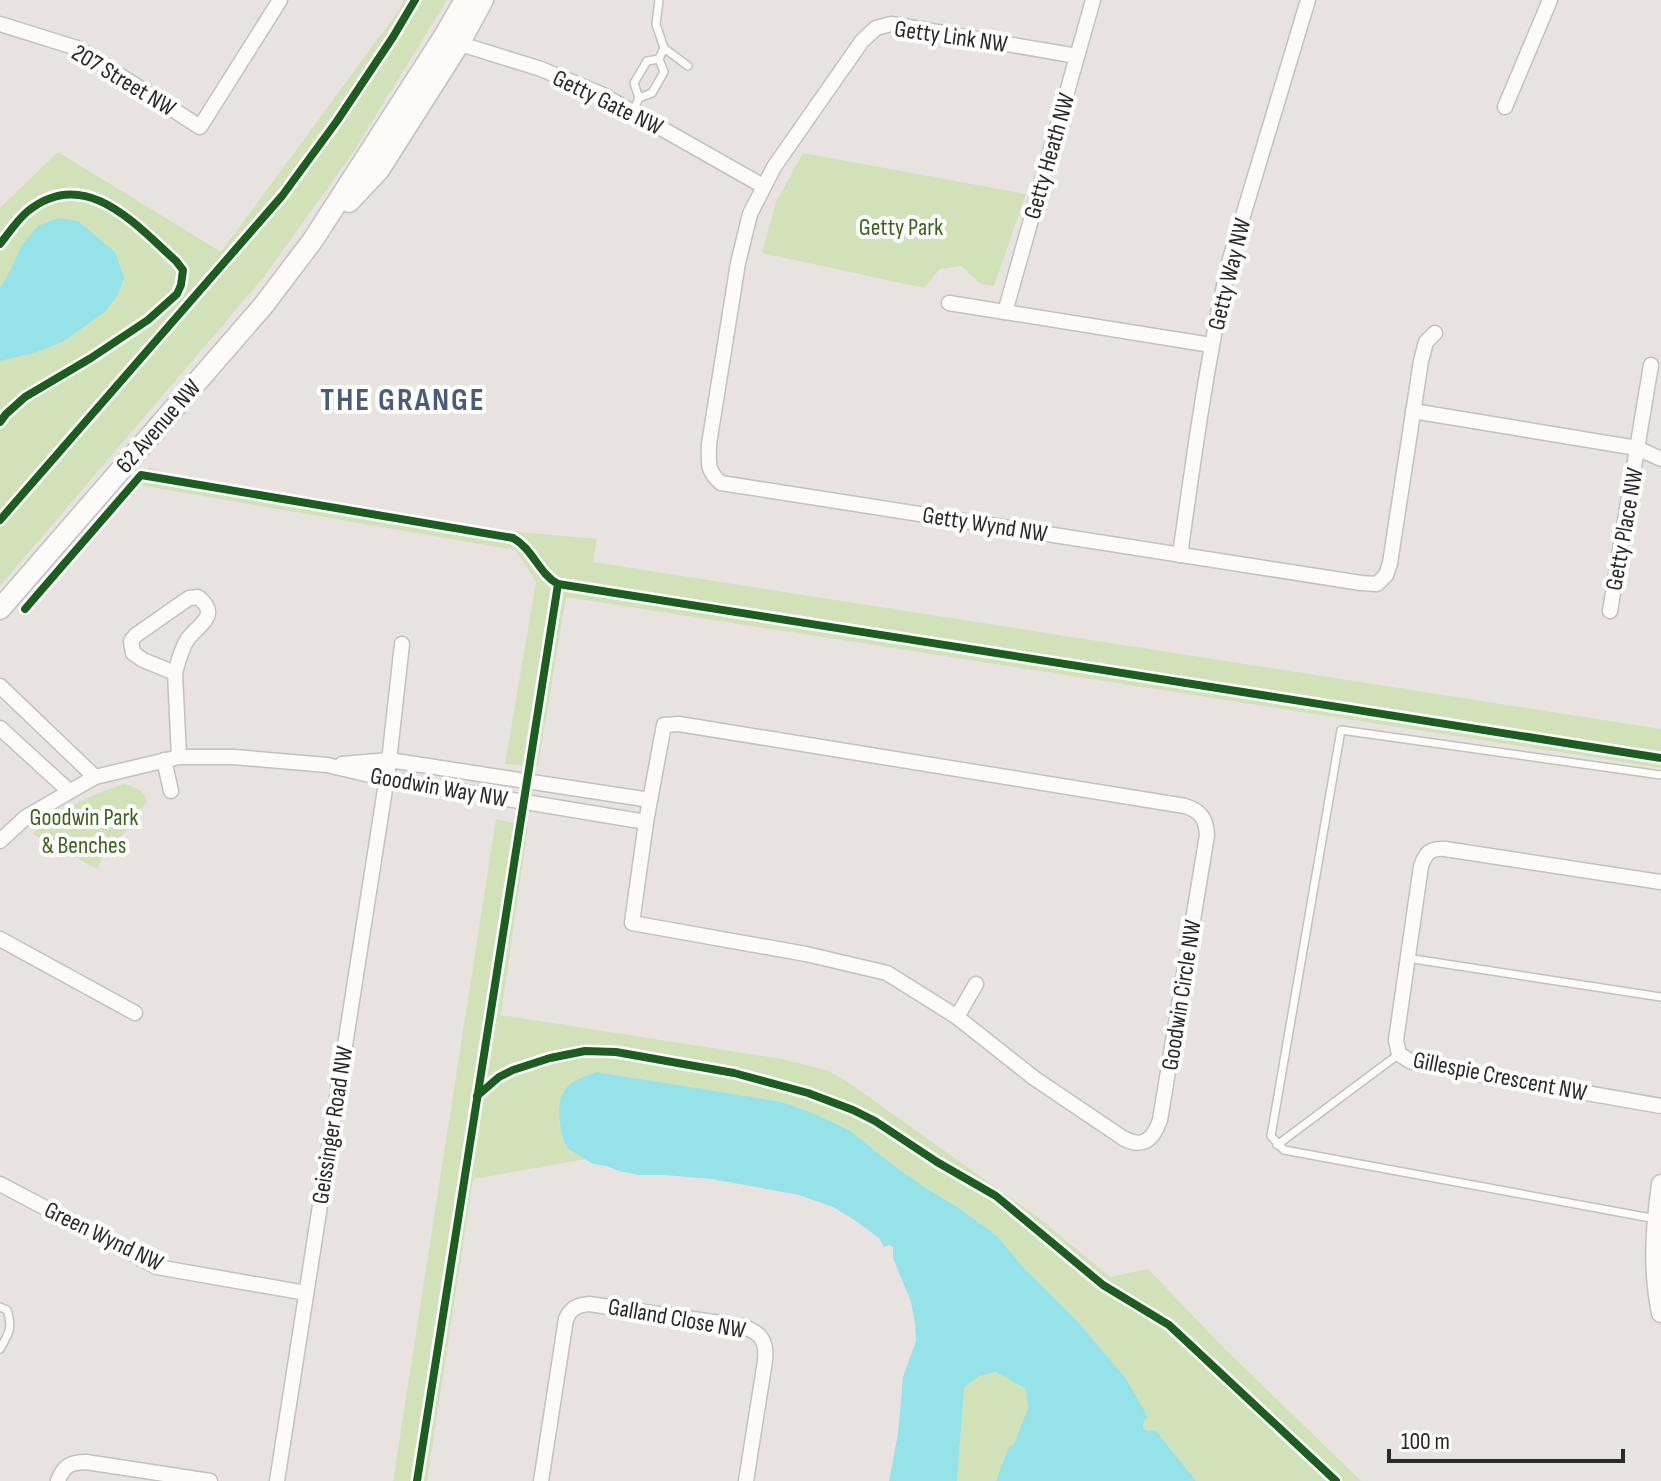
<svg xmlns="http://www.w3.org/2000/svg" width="1661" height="1481" font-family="'Sofia Sans Condensed',sans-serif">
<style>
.green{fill:#d1e2b9}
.water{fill:#95e2e8}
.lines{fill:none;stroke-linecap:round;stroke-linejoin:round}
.service-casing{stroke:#c2c1c1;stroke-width:10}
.minor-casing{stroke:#c2c1c1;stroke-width:17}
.tertiary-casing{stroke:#c2c1c1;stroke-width:21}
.secondary-casing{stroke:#c2c1c1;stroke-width:23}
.service{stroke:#fcfbfa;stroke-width:7}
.minor{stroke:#fcfbfa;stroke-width:14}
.tertiary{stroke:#fcfbfa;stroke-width:18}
.secondary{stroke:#fcfbfa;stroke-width:20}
.cycleway-casing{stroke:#fff;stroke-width:13}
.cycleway{stroke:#1b5e20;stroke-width:8}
.labels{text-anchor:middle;stroke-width:8;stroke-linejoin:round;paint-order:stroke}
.street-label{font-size:24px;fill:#292929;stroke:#fff}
.park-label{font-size:24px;fill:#38641b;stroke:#fff}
.district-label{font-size:32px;font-weight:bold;letter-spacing:2px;fill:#4b5c79;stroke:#fff}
</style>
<rect width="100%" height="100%" fill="#e8e3e0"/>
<!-- green -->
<g class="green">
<path d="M404,0H447L352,154L263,278L0,586V208L58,152L221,252L399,10Z"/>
<path d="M803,153L1026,194L994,286L981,284L961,266L940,269L924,288L762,253L776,202Z"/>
<path d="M148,467L202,485L369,509L485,529L597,539L593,562L1661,729V768L566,597L538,766L505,764L536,582L515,550L139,485Z"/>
<path d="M125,784C135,787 146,791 147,802L111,850L106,849L97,869L33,834C56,810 87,798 117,786Z"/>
<path d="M496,819L528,826L501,1015L782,1059L826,1070L842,1078L1039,1218L1110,1277L1148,1269L1224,1348L1361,1481H1196L1150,1431H1146L1143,1428L1144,1421L1148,1416L997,1236L959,1208L924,1187L893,1165L849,1130L810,1112L782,1102L597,1072L559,1112V1122L567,1148L586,1159L473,1179L427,1481H393Z"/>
<path d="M997,1372L1026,1389L1028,1408L1014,1444L996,1481H957L964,1388L979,1376Z"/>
</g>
<!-- water -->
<g class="water">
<path d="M58,218L78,221L115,252L124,278L117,296L106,311L64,341L34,353L0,361V288L12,267L21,246L38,226Z"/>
<path d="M597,1072L782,1102L810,1112L849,1130L893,1165L924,1187L959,1208L997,1236L1023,1267L1076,1320L1124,1376L1148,1417L1144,1421L1143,1428L1147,1431L1155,1430L1196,1481H996L1008,1449L1014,1444L1028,1408L1026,1389L996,1372L979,1376L964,1388L957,1481H889L898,1434L903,1377L916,1341L915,1323L911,1302L893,1258V1247L889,1245L884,1247L879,1238L853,1219L833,1207L799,1195L712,1179L665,1175H639L619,1171L607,1166L593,1164L567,1148C559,1131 554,1102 568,1086C576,1079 588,1075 597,1072Z"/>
</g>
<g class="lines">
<!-- service casing -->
<g class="service-casing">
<g id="service">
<path d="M659,0L656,24L664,48"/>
<path d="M639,98L634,83L647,61L659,59"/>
<path d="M633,112L639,98L652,93L664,72L659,59L664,48L688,66"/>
<path d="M1407,958L1661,997"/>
<path d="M1277,1145L1399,1054"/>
<path d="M1656,1219L1284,1150L1271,1136L1341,730L1661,775"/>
<path d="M0,1307L7,1310C13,1328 9,1333 0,1349"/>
</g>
</g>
<!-- minor casing -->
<g class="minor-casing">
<g id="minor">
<path d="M0,24L77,48L200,127L280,0"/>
<path d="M451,41L541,69L601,94L763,186"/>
<path d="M1077,56L891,24L876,28L862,41L774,167L750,214L738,263L709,444C709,463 706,470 721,483L1361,583L1377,584L1386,575L1390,563L1421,361L1426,342L1435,333"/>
<path d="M1505,107L1550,0"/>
<path d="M949,303L1211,345"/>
<path d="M1005,312L1093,0"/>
<path d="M1413,411L1637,448L1661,459"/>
<path d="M1180,555C1194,456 1207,357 1230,259L1308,0"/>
<path d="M1610,611L1651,365"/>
<path d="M175,673C178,662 181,650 187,640C197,625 222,616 198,597L189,598L136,635L131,641L133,653L143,660L175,673L179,757"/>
<path d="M0,686L95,777"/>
<path d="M679,724L1185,806C1201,811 1206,819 1207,835L1160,1120C1153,1140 1143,1149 1123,1138L1034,1078L957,1017L887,973L806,954L632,923L646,822L664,725Z"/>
<path d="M0,728L69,791"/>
<path d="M164,760L171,791"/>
<path d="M342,764L389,760L650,800"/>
<path d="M0,841L26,817L95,777L179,757H234L327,765L387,779L646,822"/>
<path d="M1661,882L1445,849C1431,848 1426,852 1421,866L1396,1040L1399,1054L1410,1061L1419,1064L1661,1106"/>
<path d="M0,939L135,1013"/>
<path d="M957,1017L976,984"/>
<path d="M0,1184L157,1267L306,1293"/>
<path d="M58,1481C63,1466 71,1462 86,1462L210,1481"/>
<path d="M277,1481L388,770L402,644"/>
<path d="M541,1481L566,1319C571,1308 577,1305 589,1304L741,1326C761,1332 767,1341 765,1361L746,1481"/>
</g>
</g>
<!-- tertiary casing -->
<g class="tertiary-casing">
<path id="tertiary" d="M1661,1184C1655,1228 1652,1269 1661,1313"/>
</g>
<!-- secondary casing -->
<g class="secondary-casing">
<g id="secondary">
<path d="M349,202L379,170L459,44L483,0"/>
<path d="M0,609L263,306L313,240L443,38L465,0"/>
</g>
</g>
<!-- service -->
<use href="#service" class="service"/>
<!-- minor -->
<use href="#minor" class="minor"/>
<!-- tertiary -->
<use href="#tertiary" class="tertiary"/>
<!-- secondary -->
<use href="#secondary" class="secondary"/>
<!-- cycleway casing -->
<g class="cycleway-casing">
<g id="cycleway">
<path d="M0,244C9,233 17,220 28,211C85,165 136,225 176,261L183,270L181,285L177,294L148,320L91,358L25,397L6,414L0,422"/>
<path d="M0,520L282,196L337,121L393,37L415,0"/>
<path d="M25,609L141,475L513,538C533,549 539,574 558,584L1661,758"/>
<path d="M477,1096L499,1077L513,1070L550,1058L585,1051L616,1052L734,1073L808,1093L853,1110L875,1121L937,1162L996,1196L1103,1285L1169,1325L1336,1481"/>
<path d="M417,1481L558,584"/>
</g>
</g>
<!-- cycleway -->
<use href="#cycleway" class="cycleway"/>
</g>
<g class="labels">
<!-- street labels -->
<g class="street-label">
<text transform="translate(951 36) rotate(8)" y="8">Getty Link NW</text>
<text transform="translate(124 80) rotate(31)" y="8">207 Street NW</text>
<text transform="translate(608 102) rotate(26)" y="8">Getty Gate NW</text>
<text transform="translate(1049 156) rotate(-74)" y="8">Getty Heath NW</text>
<text transform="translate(1229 274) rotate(-76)" y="8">Getty Way NW</text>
<text transform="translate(158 426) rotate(-49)" y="8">62 Avenue NW</text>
<text transform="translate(985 524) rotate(9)" y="8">Getty Wynd NW</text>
<text transform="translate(1624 529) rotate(-80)" y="8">Getty Place NW</text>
<text transform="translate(439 787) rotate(10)" y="8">Goodwin Way NW</text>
<text transform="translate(1181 995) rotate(-81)" y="8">Goodwin Circle NW</text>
<text transform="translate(1500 1076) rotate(11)" y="8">Gillespie Crescent NW</text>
<text transform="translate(332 1125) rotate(-81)" y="8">Geissinger Road NW</text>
<text transform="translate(104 1236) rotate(26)" y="8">Green Wynd NW</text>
<text transform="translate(677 1318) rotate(10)" y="8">Galland Close NW</text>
</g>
<!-- park labels -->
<g class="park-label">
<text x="901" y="235">Getty Park</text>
<text x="84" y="825">Goodwin Park<tspan x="84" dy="28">&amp; Benches</tspan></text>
</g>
<!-- district labels -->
<g class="district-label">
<text x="403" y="410">THE GRANGE</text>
</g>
</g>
<!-- scale -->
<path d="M1389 1449v12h234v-12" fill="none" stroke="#292929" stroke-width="4"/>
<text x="1401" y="1449" font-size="24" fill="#292929" stroke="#ffffff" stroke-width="6" paint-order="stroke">100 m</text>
</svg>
